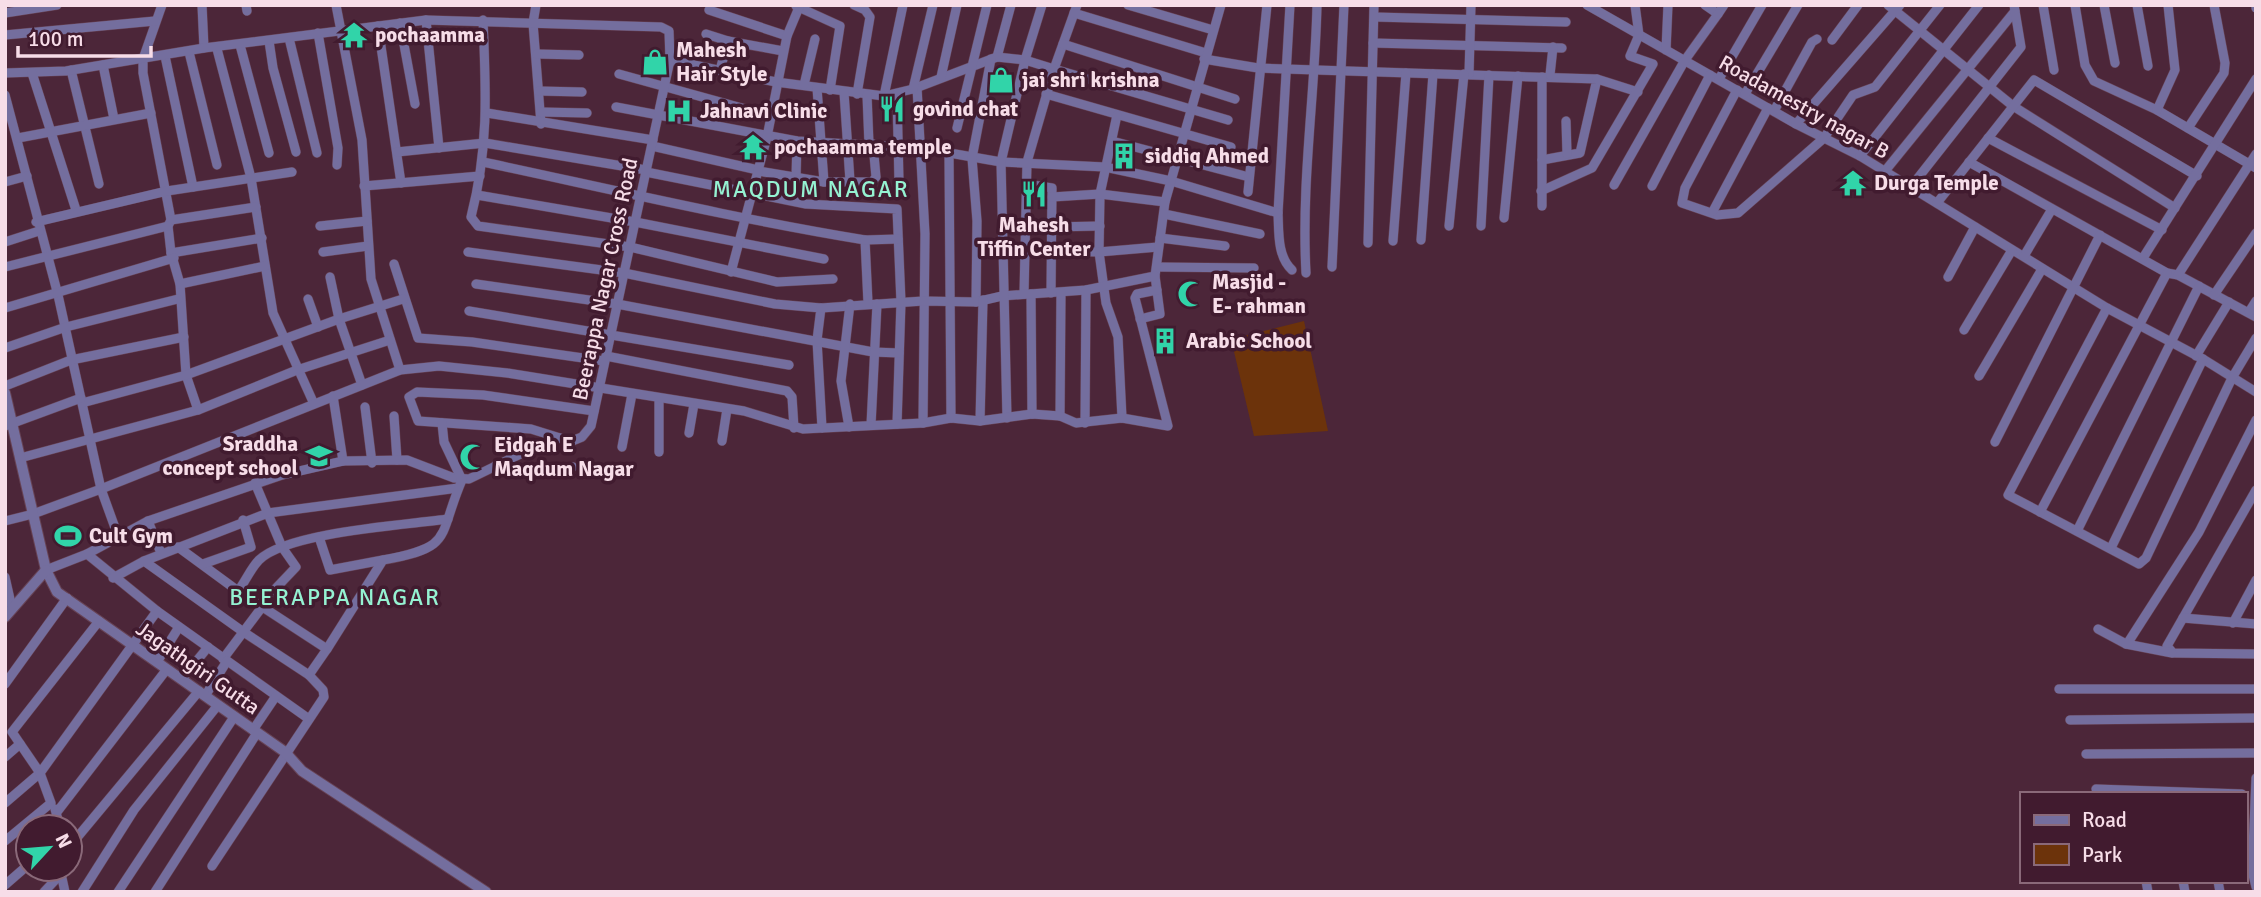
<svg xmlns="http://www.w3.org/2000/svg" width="2261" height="897" font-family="Signika,sans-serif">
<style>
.green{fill:#6c330b}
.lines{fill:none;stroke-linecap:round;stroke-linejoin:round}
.minor-casing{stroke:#674355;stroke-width:10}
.tertiary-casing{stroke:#674355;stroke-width:12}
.minor{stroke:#746e9e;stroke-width:9}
.tertiary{stroke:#746e9e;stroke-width:10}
.labels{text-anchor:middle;stroke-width:7;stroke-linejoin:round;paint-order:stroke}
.poi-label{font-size:21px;font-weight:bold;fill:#f7dde8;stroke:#411b2f;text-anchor:start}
.street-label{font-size:21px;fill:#f7dde8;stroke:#411b2f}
.neighbourhood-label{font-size:23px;letter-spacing:2px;fill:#95f2d2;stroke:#411b2f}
</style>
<rect width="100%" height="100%" fill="#4c2639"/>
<!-- green -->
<path class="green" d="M1304,321L1328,431L1254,436L1231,339Z"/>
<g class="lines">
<!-- minor casing -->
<g class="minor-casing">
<g id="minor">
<path d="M162,5L143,59V73L171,220L168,226L171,253L180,284L186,375L198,410"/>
<path d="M202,5L204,48"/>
<path d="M246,5L247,11"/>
<path d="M336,5L362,140L371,279L400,370"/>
<path d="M536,5L533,23L541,124"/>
<path d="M854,5L865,10L870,17L857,94"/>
<path d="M1077,5L1054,69L1228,120"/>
<path d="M1128,5L1213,30"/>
<path d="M1290,5L1278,213C1279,232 1277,256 1292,270"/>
<path d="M1587,5L1796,124L1860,156L2107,308L2203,359L2256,392"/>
<path d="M1705,5L1718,14L1724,5"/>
<path d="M1888,5L2013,106L2175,208"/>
<path d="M2043,5L2054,70"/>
<path d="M2075,5L2085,65L2094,81L2157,110L2256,168"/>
<path d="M2104,5L2115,63"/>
<path d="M2137,5L2148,66"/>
<path d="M2256,5V8"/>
<path d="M796,6L840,26L830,90"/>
<path d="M709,10L787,36"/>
<path d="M5,13L57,5"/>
<path d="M1074,13L1206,53"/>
<path d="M1375,17L1566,22"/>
<path d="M426,20L439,148"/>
<path d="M483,20C486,91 489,147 471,217L478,226L630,247L777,282L833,279"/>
<path d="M400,23L415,104"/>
<path d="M378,26L401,183"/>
<path d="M318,33L338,148L337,165"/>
<path d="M706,34L728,41"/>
<path d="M5,35L155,21"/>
<path d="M289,38L317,153"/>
<path d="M1832,40L1858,5"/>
<path d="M269,41L273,68L296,152"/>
<path d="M1373,43L1562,48"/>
<path d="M1063,44L1235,99"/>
<path d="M240,45L269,153"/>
<path d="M217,49L251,178L273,313L314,404"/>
<path d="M1666,50L1668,5"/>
<path d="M189,52L217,165"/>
<path d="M537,54L579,55"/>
<path d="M165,56L193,187"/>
<path d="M997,57L1011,5"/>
<path d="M1204,59L1258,68L1597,79L1580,153L1542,160"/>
<path d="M103,65L114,119"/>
<path d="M71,70L99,184"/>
<path d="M720,70L728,41L783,51"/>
<path d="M5,73L66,71L204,48L426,20L661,27L669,31L670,60L776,82L884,96L913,89L997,57L1025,60L1054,69L1027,162L1024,294"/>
<path d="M32,73L76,210"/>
<path d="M619,74L771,116"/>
<path d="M1469,74L1471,5"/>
<path d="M1550,75L1553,47"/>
<path d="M941,77L957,5"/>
<path d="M1597,79L1638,92"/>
<path d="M1719,79L1762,5"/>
<path d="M804,85L815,39"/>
<path d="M917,87L925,234L923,423"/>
<path d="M817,88L824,182"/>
<path d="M913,89L933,5"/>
<path d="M1737,90L1685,188L1682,203L1717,215L1738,213L1824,138L1853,95L1875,87L1940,5"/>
<path d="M539,91L582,92"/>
<path d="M844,92L850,181"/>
<path d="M897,94L899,182"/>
<path d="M1046,94L1231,147"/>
<path d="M1745,94L1798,5"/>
<path d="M5,95L58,295L101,489L118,536"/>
<path d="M867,95L869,144"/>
<path d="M884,96L903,5"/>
<path d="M616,107L797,141L921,148L1001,162L1105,167L1171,181L1278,213"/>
<path d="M2157,110L2175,70L2168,5"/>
<path d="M1774,111L1812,42L1817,39"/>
<path d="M541,112L587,113"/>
<path d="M487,113L653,140"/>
<path d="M1117,115L1100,194L1099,252L1106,303L1118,337L1122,418"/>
<path d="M1566,121L1567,154"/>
<path d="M1796,124L1900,5"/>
<path d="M957,128L987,5"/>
<path d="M2188,128L2224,73L2225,63L2214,5"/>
<path d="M18,138L151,113"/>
<path d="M1988,138L2162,230"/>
<path d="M1112,141L1249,177"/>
<path d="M652,146L758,170"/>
<path d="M397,152L485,143L646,170"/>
<path d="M949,154L951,418"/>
<path d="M1860,156L1979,5"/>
<path d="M483,162C610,189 737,219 865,240L868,303"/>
<path d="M1969,162L2167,273L2178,275L2256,317"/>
<path d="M758,171L824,182H872L876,177L873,144"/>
<path d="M1885,171L2015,11"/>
<path d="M646,172L806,204L897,209L901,302L897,424"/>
<path d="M796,178L797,141"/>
<path d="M5,182L27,176"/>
<path d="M1026,184L1052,188L1051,293"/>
<path d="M1614,185L1685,60L1718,14"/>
<path d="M364,186L480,176"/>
<path d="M1652,186L1710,75"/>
<path d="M1910,188L2021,47L2014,5"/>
<path d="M1541,191L1592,168L1653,64L1630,56L1639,35L1635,5"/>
<path d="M1248,192L1267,5"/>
<path d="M477,195L635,222L824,259"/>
<path d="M1052,197L1100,194L1165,202"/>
<path d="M1937,203L2034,80L2197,176"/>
<path d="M1542,206V77"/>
<path d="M1713,211L1768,108"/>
<path d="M1164,214L1260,234"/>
<path d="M1504,218L1518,76"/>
<path d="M171,220L256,207"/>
<path d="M36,222L167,191L292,172"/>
<path d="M320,226L367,221"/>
<path d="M1449,226L1464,74"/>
<path d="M1481,226L1489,75"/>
<path d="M1052,227L1100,226"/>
<path d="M1160,238L1225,246"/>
<path d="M865,240L898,239"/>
<path d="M1421,240L1433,74"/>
<path d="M1393,241L1406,73"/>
<path d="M5,242L39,231"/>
<path d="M1368,243L1374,5"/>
<path d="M1052,251L1099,252L1158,247"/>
<path d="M323,252L368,246"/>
<path d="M468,252L624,273L775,304L821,308L817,340L822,428"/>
<path d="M171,253L262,238"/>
<path d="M2024,256L2052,209"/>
<path d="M2143,258L2256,79"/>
<path d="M394,264L418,338L472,342L604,361"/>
<path d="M5,267L168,226"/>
<path d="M1157,267L1254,268"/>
<path d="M1332,267L1344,5"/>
<path d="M731,272L767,137L787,36L800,5"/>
<path d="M1306,273C1301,183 1315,95 1317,5"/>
<path d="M2178,275L2256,154"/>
<path d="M330,277L339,319L362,385"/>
<path d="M1948,277L1975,227"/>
<path d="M180,284L265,266"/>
<path d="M476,284L617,304L873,352L899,353"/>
<path d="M1031,294L1032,414"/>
<path d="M2214,295L2256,233"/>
<path d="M308,299L318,327"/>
<path d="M976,302L977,221L972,158L991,59"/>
<path d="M5,308L174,258"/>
<path d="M821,308L923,301L976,302L1002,296L1086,290L1155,276L1165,202L1221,5"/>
<path d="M2107,308L2008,495L2139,564L2146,558L2232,378L2256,338"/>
<path d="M469,311L789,365"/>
<path d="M2249,312L2256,301"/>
<path d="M1140,319L1160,314L1155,276"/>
<path d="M1964,330L2012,250"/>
<path d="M5,348L66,327L178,299"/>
<path d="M606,356L787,391L792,397L794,428"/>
<path d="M2196,356L2229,302"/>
<path d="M1979,376L2042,269"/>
<path d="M5,386L71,360L184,337"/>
<path d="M333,396L343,461"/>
<path d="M659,398V452"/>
<path d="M82,403L186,375L339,319L403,299"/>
<path d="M365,407L372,463"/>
<path d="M394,416L397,460"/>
<path d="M1060,416L1061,293"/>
<path d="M1007,418L1001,162L1025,60L1042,5"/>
<path d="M980,421L983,300"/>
<path d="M1085,423L1086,290"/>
<path d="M871,425L877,304"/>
<path d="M5,426L81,398"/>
<path d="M849,427L841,381L850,304"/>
<path d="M689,433L694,404"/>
<path d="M560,438L531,429L418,421L409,397L417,392L483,395L594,411"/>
<path d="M722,441L727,409"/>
<path d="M1995,442L2100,235"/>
<path d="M622,447L632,394"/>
<path d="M20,458L198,410L297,370L390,340"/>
<path d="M496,465L508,471L573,467"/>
<path d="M255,483L282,547L296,567L260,605"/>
<path d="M2256,490L2167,646L2173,653L2256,654"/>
<path d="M2040,512L2167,273"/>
<path d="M5,521L33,514L101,489L400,370L439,366L507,373L744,411L803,429L923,423L951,418L980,421L1032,414L1060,416L1076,423L1122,418L1168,426L1135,298L1137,294L1157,290"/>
<path d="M148,521L161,553"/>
<path d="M2077,531L2199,286"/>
<path d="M319,537L330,570L383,560"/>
<path d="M178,547L238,591"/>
<path d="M2111,548L2203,359"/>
<path d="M87,554L157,611L309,719"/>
<path d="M144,561L268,513L458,488"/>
<path d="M203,564L251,547L243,520"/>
<path d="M46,570L87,554L148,521L282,475L343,461L407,460L454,478L469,479L539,445L560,438L572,441L582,437L591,426L670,60"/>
<path d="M5,577L12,608"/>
<path d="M113,578L144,561L242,631L309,675L323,690L324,697L212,866"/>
<path d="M2183,618L2256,624"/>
<path d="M2233,623L2256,580"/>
<path d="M2098,629L2126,644L2129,641L2199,532L2256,420"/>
<path d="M2126,644L2172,653"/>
<path d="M327,649L383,560C455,547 437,538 462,480L444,442L442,423"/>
<path d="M223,659L262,607"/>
<path d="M157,662L179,627"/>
<path d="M309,675L327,649L238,591C245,582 251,568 259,560C287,532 406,525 448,519"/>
<path d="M182,679L208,647"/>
<path d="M5,684L67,598"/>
<path d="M2059,689H2256"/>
<path d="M205,696L227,661"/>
<path d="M2070,720L2256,718"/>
<path d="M253,730L276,696"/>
<path d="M2086,754L2256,753"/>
<path d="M5,757L20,744"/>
<path d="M2256,778L2252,871L2256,887"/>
<path d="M2096,789L2242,794"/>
<path d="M5,803L40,773L12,732L99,621"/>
<path d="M55,809L60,827"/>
<path d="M57,812L167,669"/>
<path d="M5,841L51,803L40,773L157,611"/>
<path d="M70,846L199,691"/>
<path d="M60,869L65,892"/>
<path d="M2146,881L2148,892"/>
<path d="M2183,881L2185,892"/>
<path d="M2218,881L2220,892"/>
<path d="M5,885L28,865"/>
<path d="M44,892L59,876L60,869"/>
<path d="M82,892L134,810L218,705"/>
<path d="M118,892L234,717"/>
<path d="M155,892L257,733"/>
</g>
</g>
<!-- tertiary casing -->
<g class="tertiary-casing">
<g id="tertiary">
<path d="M5,393L46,570L57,592L285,752L302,771L486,892"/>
<path d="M5,617L46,570"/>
</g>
</g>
<!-- minor -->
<use href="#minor" class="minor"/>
<!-- tertiary -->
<use href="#tertiary" class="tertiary"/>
</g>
<!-- icons -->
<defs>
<g id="temple-bare" transform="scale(2.1)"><path d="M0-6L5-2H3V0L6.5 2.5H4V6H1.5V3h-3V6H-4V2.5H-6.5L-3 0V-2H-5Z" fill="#31d4a9" stroke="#411b2f" stroke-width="2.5" paint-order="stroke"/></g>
<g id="shop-bare" transform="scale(2.1)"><path d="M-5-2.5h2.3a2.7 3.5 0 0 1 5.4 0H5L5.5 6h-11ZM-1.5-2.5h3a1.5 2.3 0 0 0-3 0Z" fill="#31d4a9" stroke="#411b2f" stroke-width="2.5" paint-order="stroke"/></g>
<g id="restaurant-bare" transform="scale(2.1)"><path d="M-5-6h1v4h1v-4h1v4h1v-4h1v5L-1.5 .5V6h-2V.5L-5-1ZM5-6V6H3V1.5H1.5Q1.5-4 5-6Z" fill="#31d4a9" stroke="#411b2f" stroke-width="2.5" paint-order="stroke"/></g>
<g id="hospital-bare" transform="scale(2.1)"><path d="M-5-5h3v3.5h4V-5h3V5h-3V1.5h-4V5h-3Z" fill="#31d4a9" stroke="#411b2f" stroke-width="2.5" paint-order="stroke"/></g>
<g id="building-bare" transform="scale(2.1)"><path d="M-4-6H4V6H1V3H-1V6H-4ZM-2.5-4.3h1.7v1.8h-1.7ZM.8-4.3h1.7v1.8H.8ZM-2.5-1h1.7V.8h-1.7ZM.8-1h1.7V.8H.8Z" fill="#31d4a9" stroke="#411b2f" stroke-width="2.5" paint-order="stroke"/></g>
<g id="mosque-bare" transform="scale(2.1)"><path d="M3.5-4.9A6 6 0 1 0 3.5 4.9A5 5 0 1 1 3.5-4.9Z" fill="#31d4a9" stroke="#411b2f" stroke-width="2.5" paint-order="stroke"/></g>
<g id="school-bare" transform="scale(2.1)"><path d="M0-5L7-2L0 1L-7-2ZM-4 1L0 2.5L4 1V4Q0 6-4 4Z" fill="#31d4a9" stroke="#411b2f" stroke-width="2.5" paint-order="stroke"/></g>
<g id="stadium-bare" transform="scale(2.1)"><path d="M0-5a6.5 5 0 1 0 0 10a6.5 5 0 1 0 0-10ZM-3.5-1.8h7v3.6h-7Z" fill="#31d4a9" stroke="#411b2f" stroke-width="2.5" paint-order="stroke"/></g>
</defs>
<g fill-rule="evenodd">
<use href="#temple-bare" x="354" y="35"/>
<use href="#shop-bare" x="655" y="62"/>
<use href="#shop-bare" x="1001" y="80"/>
<use href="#restaurant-bare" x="892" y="109"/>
<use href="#hospital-bare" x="679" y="111"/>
<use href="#temple-bare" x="753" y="147"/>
<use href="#building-bare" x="1124" y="156"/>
<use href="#temple-bare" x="1853" y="183"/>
<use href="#restaurant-bare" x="1034" y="194"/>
<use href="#mosque-bare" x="1191" y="294"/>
<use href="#building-bare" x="1165" y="341"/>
<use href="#school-bare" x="319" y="456"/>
<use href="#mosque-bare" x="473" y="457"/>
<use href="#stadium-bare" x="68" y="536"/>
</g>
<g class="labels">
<!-- poi labels -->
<g class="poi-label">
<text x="375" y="42">pochaamma</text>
<text x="676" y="57">Mahesh<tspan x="676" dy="24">Hair Style</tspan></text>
<text x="1022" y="87">jai shri krishna</text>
<text x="913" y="116">govind chat</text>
<text x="700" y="118">Jahnavi Clinic</text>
<text x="774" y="154">pochaamma temple</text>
<text x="1145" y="163">siddiq Ahmed</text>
<text x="1874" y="190">Durga Temple</text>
<text x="1034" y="232" text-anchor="middle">Mahesh<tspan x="1034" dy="24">Tiffin Center</tspan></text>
<text x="1212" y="289">Masjid -<tspan x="1212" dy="24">E- rahman</tspan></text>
<text x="1186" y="348">Arabic School</text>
<text x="298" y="451" text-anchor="end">Sraddha<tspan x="298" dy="24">concept school</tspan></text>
<text x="494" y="452">Eidgah E<tspan x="494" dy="24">Maqdum Nagar</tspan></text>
<text x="89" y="543">Cult Gym</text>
</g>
<!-- street labels -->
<g class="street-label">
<text transform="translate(1804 107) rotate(29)" y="7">Roadamestry nagar B</text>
<text transform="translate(605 279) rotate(-78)" y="7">Beerappa Nagar Cross Road</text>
<text transform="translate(198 668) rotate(35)" y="7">Jagathgiri Gutta</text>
</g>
<!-- neighbourhood labels -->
<g class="neighbourhood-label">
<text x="811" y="197">MAQDUM NAGAR</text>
<text x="335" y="605">BEERAPPA NAGAR</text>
</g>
</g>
<!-- border -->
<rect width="2261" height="897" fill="none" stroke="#f7dde8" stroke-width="14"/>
<!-- legend -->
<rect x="2020" y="792" width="228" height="91" fill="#411b2f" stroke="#8a6979" stroke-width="2"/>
<rect x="2034" y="815" width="35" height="10" fill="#746e9e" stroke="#8a6979" stroke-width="2"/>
<text x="2082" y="827" font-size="21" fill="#f7dde8">Road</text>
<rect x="2034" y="844" width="35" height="21" fill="#6c330b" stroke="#8a6979" stroke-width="2"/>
<text x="2082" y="862" font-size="21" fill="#f7dde8">Park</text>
<!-- north arrow -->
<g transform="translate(49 848) rotate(64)"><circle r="33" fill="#411b2f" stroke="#8a6979" stroke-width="2"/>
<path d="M0-5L12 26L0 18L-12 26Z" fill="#31d4a9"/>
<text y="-10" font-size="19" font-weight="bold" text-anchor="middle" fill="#f7dde8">N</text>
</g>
<!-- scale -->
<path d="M18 46v10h133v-10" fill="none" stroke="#f7dde8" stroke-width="3.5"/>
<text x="28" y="46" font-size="21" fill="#f7dde8" stroke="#411b2f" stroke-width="5" paint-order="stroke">100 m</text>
</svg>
